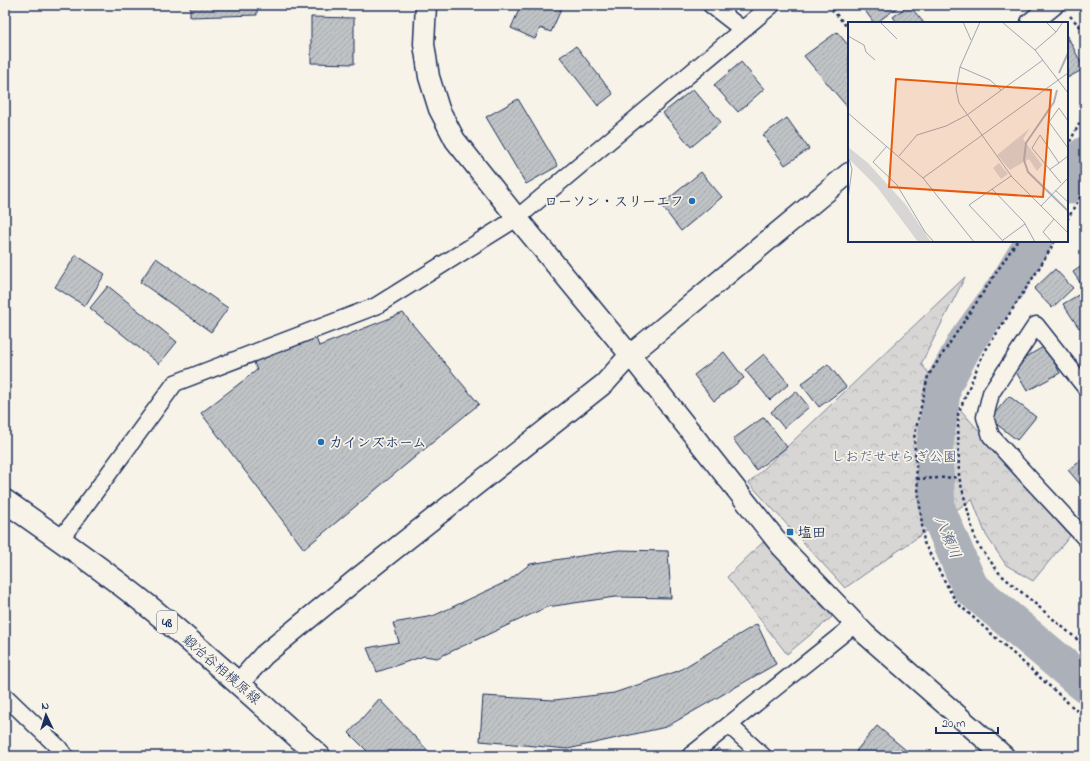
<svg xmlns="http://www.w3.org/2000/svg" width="1090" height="761" font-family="'Indie Flower','Klee One',sans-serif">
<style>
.park{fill:url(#park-crowns);stroke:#798299}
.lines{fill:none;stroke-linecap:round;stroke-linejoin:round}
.river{stroke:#acb0b9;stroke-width:37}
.building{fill:url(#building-hatch);stroke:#1b2f5e}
.minor-casing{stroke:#1b2f5e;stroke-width:19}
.tertiary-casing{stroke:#1b2f5e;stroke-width:23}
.primary-casing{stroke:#1b2f5e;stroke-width:25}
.path{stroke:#1b2f5e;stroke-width:2.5;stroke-dasharray:3 3;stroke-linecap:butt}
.minor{stroke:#f7f3e8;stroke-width:16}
.tertiary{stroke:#f7f3e8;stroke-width:20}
.primary{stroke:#f7f3e8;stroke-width:22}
.poi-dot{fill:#1f6fb2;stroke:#f7f3e8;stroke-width:1.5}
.labels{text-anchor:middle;stroke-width:3.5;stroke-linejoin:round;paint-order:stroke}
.shield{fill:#f7f3e8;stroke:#5d6a87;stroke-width:1}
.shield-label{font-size:13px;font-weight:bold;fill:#1b2f5e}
.poi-label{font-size:14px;font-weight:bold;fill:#1b2f5e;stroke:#f7f3e8;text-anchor:start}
.park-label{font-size:14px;fill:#415076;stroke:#f7f3e8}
.street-label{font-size:14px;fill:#1b2f5e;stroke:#f7f3e8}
.water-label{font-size:15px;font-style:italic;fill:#465679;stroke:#f7f3e8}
.inset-river{fill:none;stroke:#acb0b9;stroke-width:2}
.inset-road{fill:none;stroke:#9fa5b1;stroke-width:1}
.view{fill:#e8590c;fill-opacity:0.15;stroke:#e8590c;stroke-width:2}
.inset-edge{fill:none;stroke:#1b2f5e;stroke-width:2}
</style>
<defs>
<pattern id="park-crowns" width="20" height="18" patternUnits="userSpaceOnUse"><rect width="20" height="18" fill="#d7d6d4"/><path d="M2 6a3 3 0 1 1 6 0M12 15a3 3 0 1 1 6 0" fill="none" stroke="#b8b8b8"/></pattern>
<pattern id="building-hatch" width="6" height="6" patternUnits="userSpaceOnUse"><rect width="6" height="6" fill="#c0c3c5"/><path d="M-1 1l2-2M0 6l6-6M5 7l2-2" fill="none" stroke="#a4a8ac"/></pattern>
</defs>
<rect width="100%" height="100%" fill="#f7f3e8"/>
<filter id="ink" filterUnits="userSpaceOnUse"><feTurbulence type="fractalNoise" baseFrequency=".025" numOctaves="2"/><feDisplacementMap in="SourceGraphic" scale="8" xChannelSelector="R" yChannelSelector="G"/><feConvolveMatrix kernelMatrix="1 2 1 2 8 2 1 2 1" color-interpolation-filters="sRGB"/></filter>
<g filter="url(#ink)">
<!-- park -->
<g class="park">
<path d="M965,277L921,364L1070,536L1033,581L1006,565L986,535L972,499L845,588L749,483Z"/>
<path d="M763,542L832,617L787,654L727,577Z"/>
</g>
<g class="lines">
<!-- river -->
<g class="river">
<path d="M1067,186L1085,155"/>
<path d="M1034,241L1008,284L966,342L943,385L934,452L937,509L970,587L1085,684"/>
</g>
</g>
<!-- building -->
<g class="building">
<path d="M190,5H257V15L190,17Z"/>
<path d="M521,5H563L551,32L540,28L535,39L511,28Z"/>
<path d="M861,5H897L898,7L876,23H874Z"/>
<path d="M909,5L924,23H898L893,17Z"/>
<path d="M311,17L354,18V64L311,63Z"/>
<path d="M837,32L849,46V109L804,56Z"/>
<path d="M1067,35L1084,69L1067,78Z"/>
<path d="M576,46L613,94L598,106L560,57Z"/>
<path d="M741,62L764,89L738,112L714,85Z"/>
<path d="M693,89L721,122L691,147L663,113Z"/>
<path d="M518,99L558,166L526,184L486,117Z"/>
<path d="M787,118L809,149L785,165L763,135Z"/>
<path d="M701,172L722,197L681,231L661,205Z"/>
<path d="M76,255L105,274L85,306L55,287Z"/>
<path d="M156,258L228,308L211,332L140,282Z"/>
<path d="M1085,264V290L1073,272Z"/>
<path d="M1055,269L1073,288L1052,308L1034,289Z"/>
<path d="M108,286L177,342L159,364L90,308Z"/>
<path d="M1080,294L1085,301V324L1079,328L1063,304Z"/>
<path d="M403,313L479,404L304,549L201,413L257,370L251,355L313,330L319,346Z"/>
<path d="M1045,346L1060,373L1027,391L1012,365Z"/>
<path d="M724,352L744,378L714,401L694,375Z"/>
<path d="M764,354L789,384L770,400L745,370Z"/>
<path d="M828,364L846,387L819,407L801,384Z"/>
<path d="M796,391L809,407L784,428L771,412Z"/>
<path d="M1009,396L1036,417L1017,440L990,419Z"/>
<path d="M764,417L787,447L756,470L733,439Z"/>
<path d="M1084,457L1085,458V490L1068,470Z"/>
<path d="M619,550L668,551L671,598L615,597L547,607L437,658L424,656L377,672L367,648L399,642L393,623L433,616L508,581L530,564Z"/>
<path d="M757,624L776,664L666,727L568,749L480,741L483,696L554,700L614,693L678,671Z"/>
<path d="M379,699L433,756H372L349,733Z"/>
<path d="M877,726L913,756H862L856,751Z"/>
<path d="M719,748L724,756H708Z"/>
</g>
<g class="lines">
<!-- minor casing -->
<g class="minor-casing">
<g id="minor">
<path d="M711,5L742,29"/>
<path d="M1085,387L1036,325L991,393L985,417L991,436L1031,480L1085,538"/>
<path d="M60,540L175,383L376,306L517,218L772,5"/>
<path d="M5,696L58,747L65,756"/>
<path d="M729,725L763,756"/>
<path d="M690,756L855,624"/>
</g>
</g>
<!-- tertiary casing -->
<g class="tertiary-casing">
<g id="tertiary">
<path d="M426,5L424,44L429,77L439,109L455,140L517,218L630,355L781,546L865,634L1004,756"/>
<path d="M1031,23L1053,5"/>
<path d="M239,683L264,655L358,578L605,383L630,355L849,173"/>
</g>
</g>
<!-- primary casing -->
<g class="primary-casing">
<path id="primary" d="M5,501C55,536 105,571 152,609C209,656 264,706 319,756"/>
</g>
<!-- path -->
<g class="path">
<path d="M828,5L849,29"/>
<path d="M1070,16L1085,32"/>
<path d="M1067,147L1085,113"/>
<path d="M1067,220L1085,189"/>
<path d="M1017,241L928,376L914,438L917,479L924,543L956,602L1085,718"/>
<path d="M1055,241L1038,270L982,356L958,414L959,477L976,542L1000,574L1085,646"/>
<path d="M917,479L959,477"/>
</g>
<!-- minor -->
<use href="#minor" class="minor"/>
<!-- tertiary -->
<use href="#tertiary" class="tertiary"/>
<!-- primary -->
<use href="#primary" class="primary"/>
</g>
</g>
<!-- markers -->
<g class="poi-dot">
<circle cx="692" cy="201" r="4"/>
<circle cx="321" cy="442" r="4"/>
<rect x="786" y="528" width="8" height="8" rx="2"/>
</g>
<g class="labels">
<!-- shield labels -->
<rect class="shield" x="157" y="611" width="20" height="22" rx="3"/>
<g class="shield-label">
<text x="167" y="627">48</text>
</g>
<!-- poi labels -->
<g class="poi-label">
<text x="684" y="206" text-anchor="end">ローソン・スリーエフ</text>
<text x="329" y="447">カインズホーム</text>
<text x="798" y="537">塩田</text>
</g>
<!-- park labels -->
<g class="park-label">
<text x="894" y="461">しおだせせらぎ公園</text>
</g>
<!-- street labels -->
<g class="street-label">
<text transform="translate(222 669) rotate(41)" y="5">鍛冶谷相模原線</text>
</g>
<!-- water labels -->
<g class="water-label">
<text transform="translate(948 537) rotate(67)" y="5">八瀬川</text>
</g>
</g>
<!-- overview -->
<g transform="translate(848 22)">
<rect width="220" height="220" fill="#f7f3e8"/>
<path d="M0,125L20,141L58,183L83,220H70L29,165L0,136Z" fill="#d7d6d4"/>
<path d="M182,106L175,117L194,143L189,149L181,137L162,148L149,133ZM151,141L160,152L153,157L145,146Z" fill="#d7d6d4"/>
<path class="inset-river" d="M211,51L220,31M209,68L206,80L178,121L176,138L180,150L220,189"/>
<path class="inset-road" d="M32,0L49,17M115,0L123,18M132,0L112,45L108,67L111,81L164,155L220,211M154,0L187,28L220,71M208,10L215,0M0,14L16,23L18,30L27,38M187,28L208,10L198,0M112,45L142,58L153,68M0,91L75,156L126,220M220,99L211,86L201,100L220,126M39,124L25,140L49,163L77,210L86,220M0,134L4,147L0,177M51,134L69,113L98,104L119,93L195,38M201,148L211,141M75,156L220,51M213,161L184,126L192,113L211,141L220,134M144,167L176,200L187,220M207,168L220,180M193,184L220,156M155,218L177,202M156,220L121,183L163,154M204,220L195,210L206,197"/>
<path class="view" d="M48,57L203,68L195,175L41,165Z"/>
<rect width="220" height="220" class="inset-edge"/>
</g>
<!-- margin -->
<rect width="1090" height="761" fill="none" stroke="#f7f3e8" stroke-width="20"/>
<rect x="10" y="10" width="1070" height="741" fill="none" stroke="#1b2f5e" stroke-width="1.5" filter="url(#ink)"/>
<!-- north arrow -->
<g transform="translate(46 715) rotate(356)" stroke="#f7f3e8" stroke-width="3" paint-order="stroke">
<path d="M0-3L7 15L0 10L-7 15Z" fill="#1b2f5e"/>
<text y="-6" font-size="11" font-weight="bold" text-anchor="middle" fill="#1b2f5e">N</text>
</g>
<!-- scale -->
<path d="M936 727v6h62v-6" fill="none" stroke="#1b2f5e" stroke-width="2"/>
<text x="942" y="727" font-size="12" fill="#1b2f5e" stroke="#f7f3e8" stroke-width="3" paint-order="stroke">20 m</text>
</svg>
